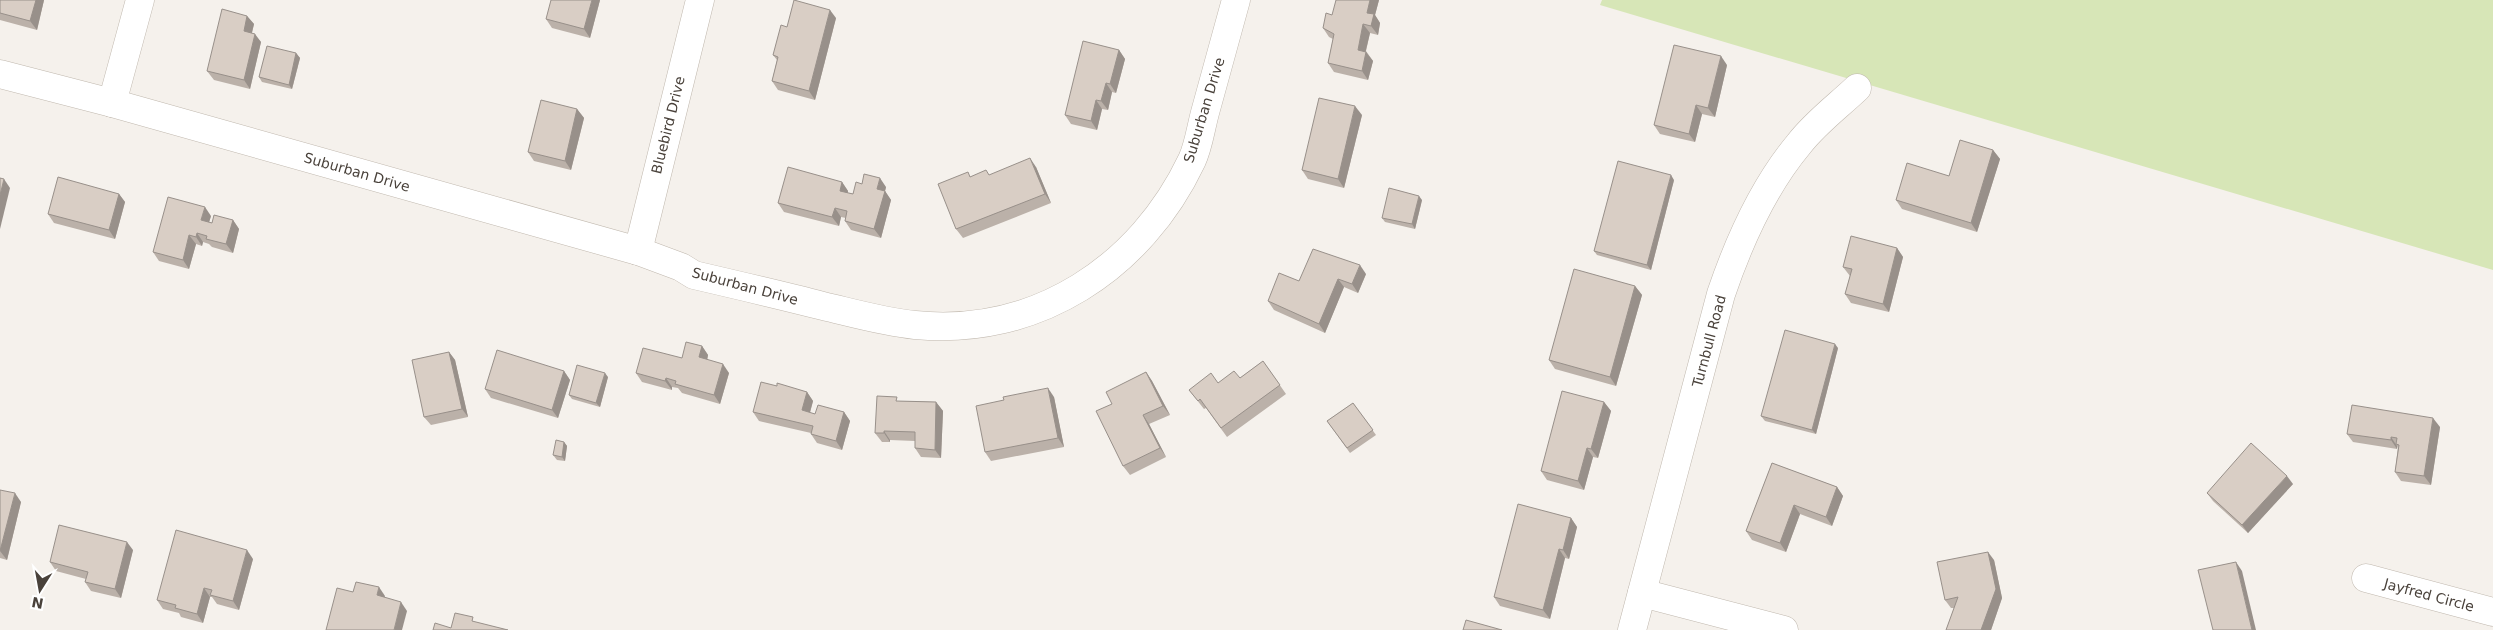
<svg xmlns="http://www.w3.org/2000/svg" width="2493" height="630" font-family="'DejaVu Sans',sans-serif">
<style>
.green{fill:#d7e6b7}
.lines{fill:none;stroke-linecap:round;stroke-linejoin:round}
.minor-casing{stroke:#c0b8ae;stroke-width:29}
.minor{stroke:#fff;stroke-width:28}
.wall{fill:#bbb1a9}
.shaded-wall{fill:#98908a}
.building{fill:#d9cec5;stroke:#98908a}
.labels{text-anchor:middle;stroke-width:4.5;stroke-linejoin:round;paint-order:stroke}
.street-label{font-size:14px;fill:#49413a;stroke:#fff}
</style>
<rect width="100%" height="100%" fill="#f5f1ec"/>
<!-- green -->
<path class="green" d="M1602,0H2493V270L1600,5Z"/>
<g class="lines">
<!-- minor casing -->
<g class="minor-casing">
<g id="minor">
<path d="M0,74L112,103L638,251L681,267L694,275C737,285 780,295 823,306C853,313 884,322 915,325C1036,337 1141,268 1192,160C1199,145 1201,126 1206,109C1216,73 1226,36 1236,0"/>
<path d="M112,103L140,0"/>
<path d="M638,251L700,0"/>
<path d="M2366,578L2493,612"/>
<path d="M1642,593L1784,630"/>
<path d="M1632,630L1721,294C1739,241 1763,187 1799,144C1815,123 1838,106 1857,88"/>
</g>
</g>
<!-- minor -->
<use href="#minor" class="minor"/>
</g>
<!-- wall -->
<g class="wall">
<path d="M0,0H44L37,30L0,20Z"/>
<path d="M600,0L590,38L552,28L546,19Z"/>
<path d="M1379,0L1375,15L1380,23L1378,35L1370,33L1366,51L1373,61L1368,80L1334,72L1328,63L1333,39L1329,37L1323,28L1332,15Z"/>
<path d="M247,16L254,24L252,33L261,42L250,89L214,80L207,71Z"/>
<path d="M836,18L815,100L778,90L772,81L777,60L773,55L787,27Z"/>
<path d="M1119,50L1125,59L1116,93L1112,92L1108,110L1102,109L1097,130L1071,124L1065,115Z"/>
<path d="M296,53L300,58L292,89L262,82L259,77Z"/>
<path d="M1727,65L1715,117L1702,114L1695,142L1660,134L1654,125Z"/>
<path d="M577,109L584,118L571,170L534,161L528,152Z"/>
<path d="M1362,115L1344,188L1308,179L1302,170Z"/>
<path d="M1993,150L2000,159L1977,232L1902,209L1896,200L1949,176Z"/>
<path d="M1036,167L1051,203L963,238L956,229L971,177L990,175Z"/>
<path d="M1674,180L1651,270L1597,255L1594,251Z"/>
<path d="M842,182L848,191V193L853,194L862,184L886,187L885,191L891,200L881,238L851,230L845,221L846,218L841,217L839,226L784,212L778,203Z"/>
<path d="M119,194L125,202L115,239L54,223L48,214Z"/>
<path d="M1422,200L1415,229L1385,222L1382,218Z"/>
<path d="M211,216L209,222L212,223L233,220L239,229L233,253L212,247L209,244L203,242L202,246L196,244L189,269L159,261L153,252Z"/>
<path d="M1897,248L1903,257L1889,312L1851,303L1845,294L1850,276L1843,267Z"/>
<path d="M1366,274L1358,293L1344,287L1325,333L1274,310L1268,301L1299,281Z"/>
<path d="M1635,286L1642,295L1616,386L1555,369L1549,360Z"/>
<path d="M702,346L708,355L707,360L729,373L720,404L682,393L678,388L672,387V390L642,382L636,373L682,358Z"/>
<path d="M1838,348L1816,434L1765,421L1761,416Z"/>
<path d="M449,352L455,360L468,417L431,425L424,417Z"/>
<path d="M1263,361L1286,394L1227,437L1206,408L1204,409L1189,390L1240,378Z"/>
<path d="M564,371L570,380L558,418L491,398L485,389Z"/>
<path d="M1146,372L1152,381L1170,415L1149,424L1166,457L1130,475L1123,466L1112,404Z"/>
<path d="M608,377L600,407L572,399L569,395Z"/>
<path d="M777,386L807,392L813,401L810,413L815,414L844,412L850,421L842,450L817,443L811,434V433L759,421L753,412Z"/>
<path d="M1054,397L1064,447L991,461L985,452L1004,400Z"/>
<path d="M900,401L936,402L943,411L941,458L921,457L915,448V441L890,440V442H882L875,433Z"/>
<path d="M1604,402L1611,411L1598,458L1593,457L1584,490L1547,480L1541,471Z"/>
<path d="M1353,403L1376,435L1350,453L1327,421Z"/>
<path d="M2440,427L2431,485L2401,481L2395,472L2398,447V446L2397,449L2353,442L2347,434Z"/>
<path d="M564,442L567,446L565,461L557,460L553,455Z"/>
<path d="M1772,463L1837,487L1843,496L1832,526L1800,514L1786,552L1752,540L1746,531Z"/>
<path d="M2293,484L2248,533L2213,501L2207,493Z"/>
<path d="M0,490L21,502L7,560L0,558Z"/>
<path d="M1571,518L1577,527L1569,559L1565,558L1550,619L1500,606L1494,597Z"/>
<path d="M133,550L121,598L91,591L85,582L86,579L56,571L50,562Z"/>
<path d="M253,559L239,610L217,604L212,597H210L203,623L181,617L179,613L163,609L157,600Z"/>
<path d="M1994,560L2002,598L1991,630H1946L1954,608H1951L1945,600Z"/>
</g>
<!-- shaded-wall -->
<g class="shaded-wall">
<path d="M36,0H44L37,30L30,21Z"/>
<path d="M592,0H600L590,38L584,29Z"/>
<path d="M1370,0H1379L1375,15L1380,23L1378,35L1371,26L1367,13Z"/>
<path d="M830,10L836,18L815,100L809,91Z"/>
<path d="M247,16L254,24L250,40L244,31Z"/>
<path d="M1363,24L1370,33L1364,58L1358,50Z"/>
<path d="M255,34L261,42L250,89L244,80Z"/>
<path d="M1119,50L1125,59L1116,93L1110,84Z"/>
<path d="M1366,52L1373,61L1368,80L1362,71Z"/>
<path d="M296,53L300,58L292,89L289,85Z"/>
<path d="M1721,56L1727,65L1715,117L1708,108Z"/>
<path d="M1106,83L1112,92L1108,110L1101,101Z"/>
<path d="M1096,100L1102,109L1097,130L1091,121Z"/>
<path d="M1696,105L1702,114L1695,142L1689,134Z"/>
<path d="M1355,106L1362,115L1344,188L1338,179Z"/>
<path d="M577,109L584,118L571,170L565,161Z"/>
<path d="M1993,150L2000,159L1977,232L1971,223Z"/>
<path d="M1030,158L1036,167L1051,203L1045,194Z"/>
<path d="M1671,175L1674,180L1651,270L1647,265Z"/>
<path d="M880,178L886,187L885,191L891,200L881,238L874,229L877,189Z"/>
<path d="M4,179L10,188L0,229V195Z"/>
<path d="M842,182L848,191L846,200L840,191Z"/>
<path d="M119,194L125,202L115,239L109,230Z"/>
<path d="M1419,196L1422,200L1415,229L1412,224Z"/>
<path d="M205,207L211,216L207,229L201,220Z"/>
<path d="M835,208L841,217L839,226L832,217Z"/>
<path d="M233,220L239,229L233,253L226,244Z"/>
<path d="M197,233L203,242L202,246L196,237Z"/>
<path d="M189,235L196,244L189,269L183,260Z"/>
<path d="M1897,248L1903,257L1889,312L1883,304Z"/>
<path d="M1360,265L1366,274L1358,293L1352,284Z"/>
<path d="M1338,279L1344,287L1325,333L1319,324Z"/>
<path d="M1635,286L1642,295L1616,386L1610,377Z"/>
<path d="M1835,344L1838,348L1816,434L1812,430Z"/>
<path d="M702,346L708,355L706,366L699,357Z"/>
<path d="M449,352L455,360L468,417L462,409Z"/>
<path d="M723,364L729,373L720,404L714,395Z"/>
<path d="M564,371L570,380L558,418L552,410Z"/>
<path d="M1146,372L1152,381L1170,415L1163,406Z"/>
<path d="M605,373L608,377L600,407L596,403Z"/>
<path d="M666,378L672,387V390L665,381Z"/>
<path d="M1048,388L1054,397L1064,447L1058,438Z"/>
<path d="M807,392L813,401L808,419L802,410Z"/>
<path d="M936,402L943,411L941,458L935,450Z"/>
<path d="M1604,402L1611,411L1598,458L1591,449Z"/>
<path d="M844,412L850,421L842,450L836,441Z"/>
<path d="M1143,415L1149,424L1166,457L1160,448Z"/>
<path d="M2433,418L2440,427L2431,485L2424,476Z"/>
<path d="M884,431L890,440V442L884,433Z"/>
<path d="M2391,437L2397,446V449L2391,440Z"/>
<path d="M564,442L567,446L565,461L562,457Z"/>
<path d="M1587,448L1593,457L1584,490L1578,481Z"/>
<path d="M2287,476L2293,484L2248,533L2242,525Z"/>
<path d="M1837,487L1843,496L1832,526L1826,517Z"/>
<path d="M15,493L21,502L7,560L0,551Z"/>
<path d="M1794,505L1800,514L1786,552L1780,543Z"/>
<path d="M1571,518L1577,527L1569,559L1563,550Z"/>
<path d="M127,542L133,550L121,598L115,589Z"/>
<path d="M1559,549L1565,558L1550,619L1543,610Z"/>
<path d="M247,550L253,559L239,610L233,601Z"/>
<path d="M1988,552L1994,560L2002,598L1991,630H1981Z"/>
<path d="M2236,562L2242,571L2256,630H2252Z"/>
<path d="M379,587L385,596L383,604L377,595Z"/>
<path d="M204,588L210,597L203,623L197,614Z"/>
<path d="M401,602L407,611L402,630H394Z"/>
</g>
<!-- building -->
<g class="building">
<path d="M0,0H36L30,21L0,13Z"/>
<path d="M551,0H592L584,29L546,19Z"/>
<path d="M794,0L830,10L809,91L772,81L778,57L773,55L781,25L787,27Z"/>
<path d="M1336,0H1370L1367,13L1374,14L1371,26L1363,24L1358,50L1366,52L1362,71L1328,63L1334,34L1323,28L1326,13L1332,15Z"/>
<path d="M222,9L247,16L244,31L255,34L244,80L207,71Z"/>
<path d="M1083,41L1119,50L1110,84L1106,83L1101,101L1096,100L1091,121L1065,115Z"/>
<path d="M1674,45L1721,56L1708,108L1696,105L1689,134L1654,125Z"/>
<path d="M267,46L296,53L289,85L259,77Z"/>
<path d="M1319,98L1355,106L1338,179L1302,170Z"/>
<path d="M541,100L577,109L565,161L528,152Z"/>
<path d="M1960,140L1993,150L1971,223L1896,200L1907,163L1949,176Z"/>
<path d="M1030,158L1045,194L956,229L938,184L968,172L970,177L986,170L989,175Z"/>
<path d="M1618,161L1671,175L1647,265L1594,251Z"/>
<path d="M788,167L842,182L840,191L853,194L856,182L862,184L864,174L880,178L877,189L885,191L874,229L845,221L847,211L835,208L832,217L778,203Z"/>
<path d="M58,177L119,194L109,230L48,214Z"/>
<path d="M0,178L4,179L0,195Z"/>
<path d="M1389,188L1419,196L1412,224L1382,218Z"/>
<path d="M168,197L205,207L201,220L212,223L214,215L233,220L226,244L206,239L207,236L197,233L196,237L189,235L183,260L153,252Z"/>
<path d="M1851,236L1897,248L1883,304L1845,294L1852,269L1843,267Z"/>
<path d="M1313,249L1360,265L1352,284L1338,279L1319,324L1268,301L1279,273L1299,281Z"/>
<path d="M1574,269L1635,286L1610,377L1549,360Z"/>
<path d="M1785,330L1835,344L1812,430L1761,416Z"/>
<path d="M686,342L702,346L699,357L723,364L714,395L675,384L676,381L666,378L665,381L636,373L643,348L682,358Z"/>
<path d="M497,350L564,371L552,410L485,389Z"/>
<path d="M449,352L462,409L424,417L412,360Z"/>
<path d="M1263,361L1280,385L1221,428L1200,399L1198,401L1189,390L1211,373L1218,383L1234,371L1240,378Z"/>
<path d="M577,365L605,373L596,403L569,395Z"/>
<path d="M1146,372L1163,406L1143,415L1160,448L1123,466L1096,411L1112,404L1106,392Z"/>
<path d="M761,382L777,386V383L807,392L802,410L815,414L818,405L844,412L836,441L811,434L813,426L753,412Z"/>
<path d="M1048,388L1058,438L985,452L976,406L1004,400L1003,397Z"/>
<path d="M1562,391L1604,402L1591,449L1587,448L1578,481L1541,471Z"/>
<path d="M877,396L897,397L896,401L936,402L935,450L915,448V432L884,431V433H875Z"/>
<path d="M1353,403L1373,430L1347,448L1327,421Z"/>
<path d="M2352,405L2433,418L2424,476L2395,472L2399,445L2396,444L2397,438L2391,437V440L2347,434Z"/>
<path d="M556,440L564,442L562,457L553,455Z"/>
<path d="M2251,443L2287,476L2242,525L2207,493Z"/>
<path d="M1772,463L1837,487L1826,517L1794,505L1780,543L1746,531Z"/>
<path d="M0,490L15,493L0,551Z"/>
<path d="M1518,504L1571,518L1563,550L1559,549L1543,610L1494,597Z"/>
<path d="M59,525L127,542L115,589L85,582L88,572L50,562Z"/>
<path d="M176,530L247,550L233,601L210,595L212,590L204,588L197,614L175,608L176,605L157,600Z"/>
<path d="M1988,552L1996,589L1981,630H1946L1958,597L1945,600L1937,562Z"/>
<path d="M2236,562L2252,630H2213L2198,570Z"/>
<path d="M356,582L379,587L377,595L401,602L394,630H326L337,588L353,592Z"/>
<path d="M455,613L473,617L472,621L508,630H433L435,623L451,628Z"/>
<path d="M1466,620L1502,630H1463Z"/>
</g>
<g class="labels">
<!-- street labels -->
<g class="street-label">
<text transform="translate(1204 110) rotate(-73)" y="5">Suburban Drive</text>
<text transform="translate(668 125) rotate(-76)" y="5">Bluebird Drive</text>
<text transform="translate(357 172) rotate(16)" y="5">Suburban Drive</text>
<text transform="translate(745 286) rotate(15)" y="5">Suburban Drive</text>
<text transform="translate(1709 341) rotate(-75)" y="5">Turnbull Road</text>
<text transform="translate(2429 595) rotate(15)" y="5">Jayfred Circle</text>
</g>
</g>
<!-- north arrow -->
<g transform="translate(40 590) rotate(191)" stroke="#ffffff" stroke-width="4" paint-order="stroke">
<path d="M0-4L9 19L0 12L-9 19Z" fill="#49413a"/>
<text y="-8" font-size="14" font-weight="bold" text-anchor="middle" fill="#49413a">N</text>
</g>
</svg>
